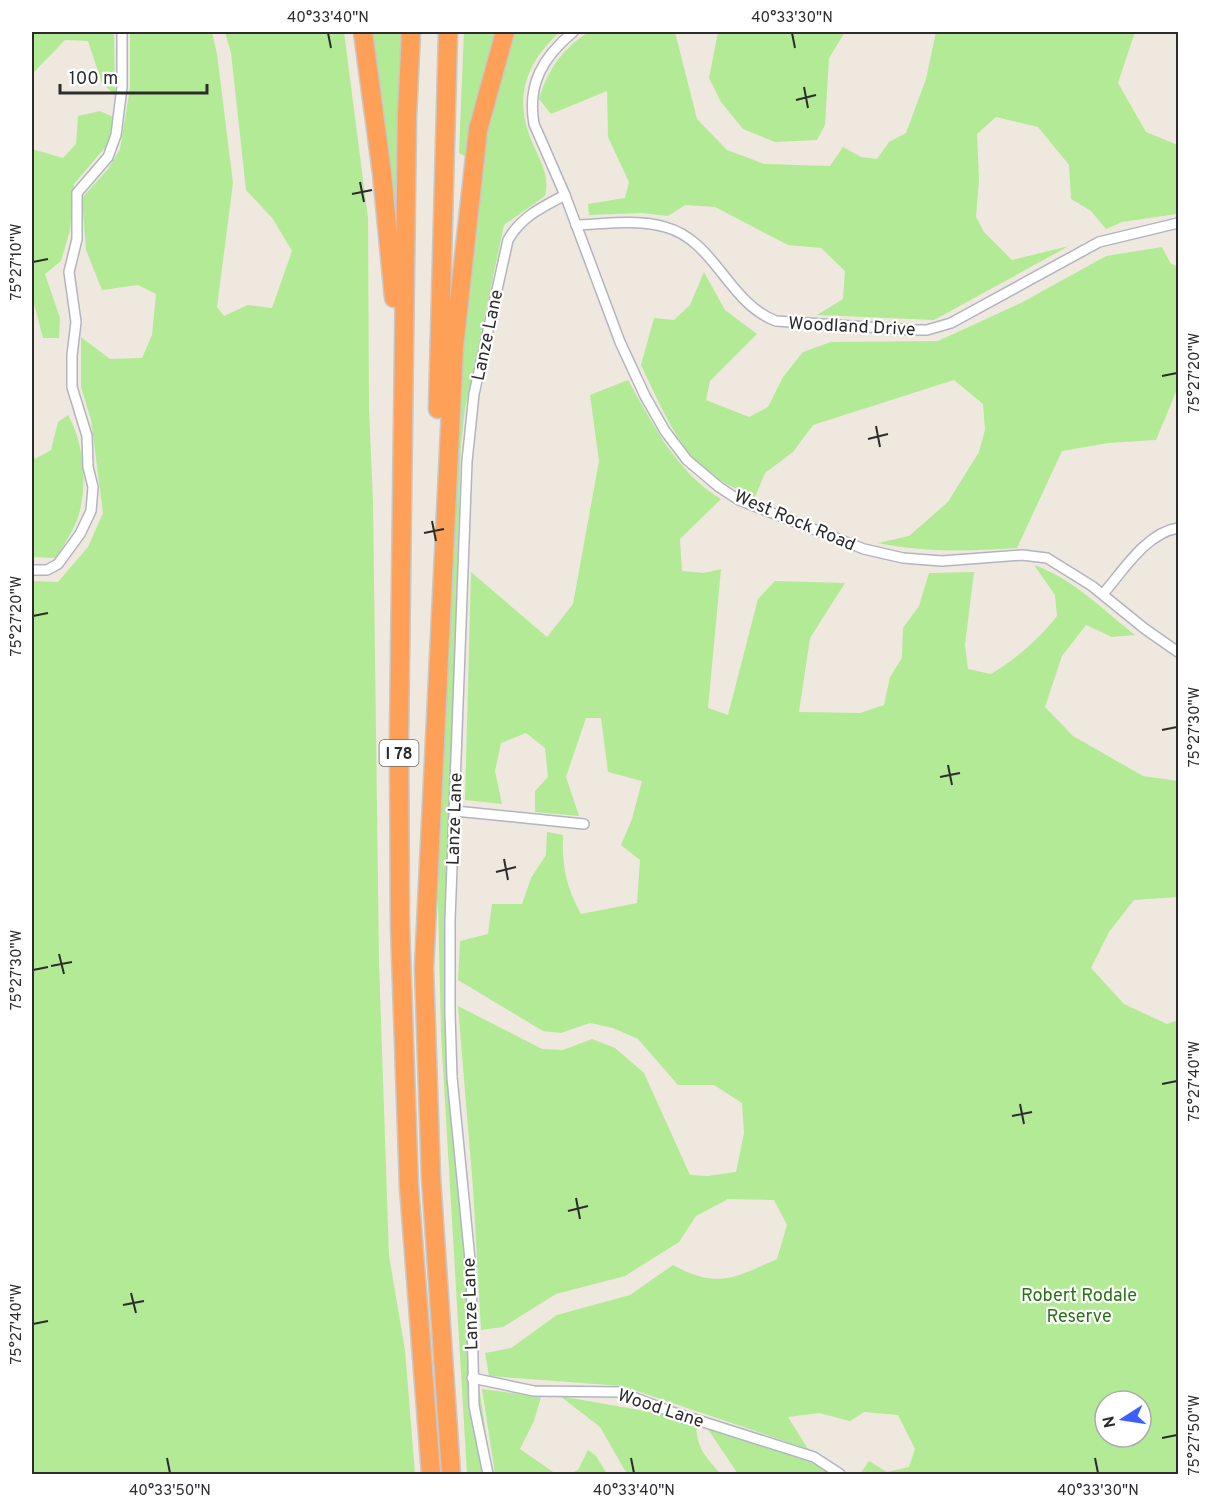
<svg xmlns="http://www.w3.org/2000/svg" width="1210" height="1506" font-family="Overpass,sans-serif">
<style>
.green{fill:#b3ea95;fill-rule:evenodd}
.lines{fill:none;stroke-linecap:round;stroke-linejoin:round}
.minor-casing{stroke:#b2b4c1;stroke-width:12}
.motorway-casing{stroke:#c8c8c8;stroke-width:21}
.minor{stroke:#fff;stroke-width:9}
.motorway{stroke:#ffa059;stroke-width:18}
.ticks{fill:none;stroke:#2c2c2c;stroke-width:2}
.labels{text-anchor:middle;stroke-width:4.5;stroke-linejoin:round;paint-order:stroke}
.shield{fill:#fff;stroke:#6b6b6b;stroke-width:1.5}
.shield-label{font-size:16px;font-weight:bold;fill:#2c2c2c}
.street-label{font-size:18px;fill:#2c2c2c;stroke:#fff}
.park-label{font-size:18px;fill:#287214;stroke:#fff}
.neatline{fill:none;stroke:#2c2c2c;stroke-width:2}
.ticks-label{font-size:15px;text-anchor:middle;fill:#2c2c2c}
</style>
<rect width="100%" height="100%" fill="#efe8de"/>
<!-- green -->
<g class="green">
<path d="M32,32H114L115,95L102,83L88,41L65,40L32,74Z"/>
<path d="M130,32H212L217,54L233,183L217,307L224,316L248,305L272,308L292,251L273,219L246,190L231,53L225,32H344L368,218L369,409L373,502L379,962L389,1256L405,1350L415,1474H32V581L58,582L88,547L103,513L91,420L81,387V337L110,359L142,358L152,335L156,294L138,285L102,290L86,250L82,198L108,169L120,149L130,88Z"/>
<path d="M370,32H405L397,252Z"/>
<path d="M464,32H497L477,99L466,157L459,153Z"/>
<path d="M512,32H560C525,63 513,100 533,144C541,163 550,176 545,196L504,225L465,409L461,445L445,973L453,1136L470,1311L469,1379L478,1380L492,1474H467L441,1034L438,901L442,741L447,600L455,530L457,401L483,136Z"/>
<path d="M588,32H675L697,119L727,150L765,164L830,166L843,147L861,157L877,159L889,142L906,133L926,79L936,32H1139H1135L1118,83L1146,132L1178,145V211L1177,214L1122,222L1106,229L1091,211L1071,199L1069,165L1038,127L996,117L977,134L979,180L976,217L984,232L1012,260L1069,246L934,320L817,315L843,299L845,271L821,248L788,245L715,207L685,205L668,216L642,213L589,215L588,204L625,198L629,182L608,137L607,91L551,114L539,99C548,69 562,50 588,32Z"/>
<path d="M718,32H845L829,58L825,125L817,140L775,142L743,129L721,102L709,78Z"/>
<path d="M100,111L113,117L108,144L74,184L70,230L61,261L45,274L60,318L59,338H43L32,296V149L63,158L76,144L78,116Z"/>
<path d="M1162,247L1171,264L1178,266V387L1156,440L1109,443L1062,451L1017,548C968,551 927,553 878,543L909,536L948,502L979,452L985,430L983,404L954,380L813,425L793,452L765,473L755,497C736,489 718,481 703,468C677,446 656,396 641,365L654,318L674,320L690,305L704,272L725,310L757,334L710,381L706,400L749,417L768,407L783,377L803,352L831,342L938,341L1021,303L1106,256Z"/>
<path d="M628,380C653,424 676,472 721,499L680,539L682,571L704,573L721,569L708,708L728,715L758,599L775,581L845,583L810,638L799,712L860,713L884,705L890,677L902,658L903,628L919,606L929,573L974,572L965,645L968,669L991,674C1017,658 1038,640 1057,616L1055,595L1034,565C1074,579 1103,610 1135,635L1112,637L1086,625L1062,656L1045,707L1073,736L1143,776L1178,781V897L1134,900L1109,932L1091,968L1124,1004L1167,1024L1178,1020V1474H860L869,1461L887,1472L909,1467L915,1449L898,1415L864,1412L850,1421L819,1413L788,1417L808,1449L622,1386L489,1376L485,1353L511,1348L557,1315L630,1295L673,1265C718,1290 735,1277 777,1259L787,1225L774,1200L728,1199L696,1216L679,1242L625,1276L556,1294L503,1327L481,1330L473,1188L458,1006L542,1049L563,1050L592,1039L615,1048L644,1073L690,1175L708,1176L736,1172L744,1133L742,1103L714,1085H678L638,1039L613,1028L590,1023L561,1033L543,1031L458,980L460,941L488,934L492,904H522L531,878L546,855L547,832L563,835C562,867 566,886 581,914L637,903L640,860L621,845L632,819L642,781L608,772L601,718H586L566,777L579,816L535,812V791L548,777L545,748L526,733L501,743L495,771L502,804L465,800L471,572L547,637L573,604L599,461L590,395ZM1105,1401H1141V1437H1105Z"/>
<path d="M68,415C85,444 89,494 75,525C70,536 62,547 56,558L32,557V450L35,459L51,450L58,422Z"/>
<path d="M482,1389L541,1397L534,1421L520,1449L556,1474H495Z"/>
<path d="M560,1396L667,1415L697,1423C694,1445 707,1459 721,1474H627L600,1427Z"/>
<path d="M705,1425L821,1466L832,1474H738Z"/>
<path d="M588,1450L596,1456L607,1474H569L578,1470Z"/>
</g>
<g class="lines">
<!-- minor casing -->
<g class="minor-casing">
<g id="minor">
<path d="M573,32C543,57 527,84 534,124L565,195L620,342L645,396L665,431L687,460L719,487L739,500L864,549L903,558L942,561L1022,555L1047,558L1092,586L1145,629L1178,652"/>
<path d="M576,225C605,224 637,219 665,227C715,240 728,303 776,321L913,330H927L951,323L1099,242L1178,223"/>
<path d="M32,570H47L58,564L80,534L91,511L93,487L88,467L87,436L72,387V355L76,322L69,272L77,239V193L108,157L116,135L122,87V32"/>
<path d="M1103,594C1123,571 1146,533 1178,528"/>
<path d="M455,811L584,824"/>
<path d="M472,1378L534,1391L620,1392L672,1412L814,1457L840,1474"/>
<path d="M488,1474L474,1406L471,1270L452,1077L450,1014V920L467,461L474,394L508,240C521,217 542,207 565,195"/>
</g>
</g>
<!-- motorway casing -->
<g class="motorway-casing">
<g id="motorway">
<path d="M363,32L382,173L394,298"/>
<path d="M411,32L407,115L399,736L400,926L409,1187L431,1474"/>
<path d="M438,409L448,32"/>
<path d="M451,1474L431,1178L424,968L454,347L478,130L505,32"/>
</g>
</g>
<!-- minor -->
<use href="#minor" class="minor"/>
<!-- motorway -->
<use href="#motorway" class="motorway"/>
</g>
<!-- ticks -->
<path class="ticks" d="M328,33L331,48M792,33L795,48M804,87L808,108M796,100L816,95M360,182L364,202M352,194L372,190M33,262L48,259M1162,376L1177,373M876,426L880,447M868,439L888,434M432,521L436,541M424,533L444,529M33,616L48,613M1162,730L1177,727M948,765L952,785M940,777L960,773M504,859L508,880M496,872L516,867M59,954L64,974M51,966L72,962M33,970L48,967M1162,1084L1177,1081M1020,1104L1024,1124M1012,1116L1032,1112M576,1198L580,1219M568,1211L588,1206M131,1293L136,1313M123,1305L144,1301M33,1324L48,1321M1162,1438L1177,1435M167,1458L170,1473M631,1458L634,1473M1095,1458L1098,1473"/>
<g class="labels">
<!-- shield labels -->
<rect class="shield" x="379.5" y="740" width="39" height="26" rx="4.5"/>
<g class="shield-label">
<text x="399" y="759">I 78</text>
</g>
<!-- street labels -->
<g class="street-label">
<text transform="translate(852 326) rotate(3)" y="6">Woodland Drive</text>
<text transform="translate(487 335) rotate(-78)" y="6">Lanze Lane</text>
<text transform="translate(795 520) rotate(23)" y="6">West Rock Road</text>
<text transform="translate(454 819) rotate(-88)" y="6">Lanze Lane</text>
<text transform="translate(470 1304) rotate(-92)" y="6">Lanze Lane</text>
<text transform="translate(661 1408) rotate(18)" y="6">Wood Lane</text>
</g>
<!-- park labels -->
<g class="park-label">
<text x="1079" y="1301">Robert Rodale<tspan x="1079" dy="21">Reserve</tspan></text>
</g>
</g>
<!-- border -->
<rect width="1210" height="1506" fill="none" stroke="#ffffff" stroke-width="66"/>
<!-- north arrow -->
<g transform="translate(1123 1419) rotate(258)"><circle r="28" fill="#ffffff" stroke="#ababab" stroke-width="1.5"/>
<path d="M0-4.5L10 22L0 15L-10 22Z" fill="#3b60ff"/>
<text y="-9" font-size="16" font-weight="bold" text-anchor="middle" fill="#2c2c2c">N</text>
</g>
<!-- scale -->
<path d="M60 84v9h147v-9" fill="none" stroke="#2c2c2c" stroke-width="3"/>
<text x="69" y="84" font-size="18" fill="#2c2c2c" stroke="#ffffff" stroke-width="4.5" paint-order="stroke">100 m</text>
<rect x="33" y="33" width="1144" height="1440" class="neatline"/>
<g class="ticks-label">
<text x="328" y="22">40°33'40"N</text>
<text x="792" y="22">40°33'30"N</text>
<text transform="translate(16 262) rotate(-90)" y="5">75°27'10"W</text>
<text transform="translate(1194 373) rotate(-90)" y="5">75°27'20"W</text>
<text transform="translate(16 616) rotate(-90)" y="5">75°27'20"W</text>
<text transform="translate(1194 727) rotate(-90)" y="5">75°27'30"W</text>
<text transform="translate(16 970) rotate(-90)" y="5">75°27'30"W</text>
<text transform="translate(1194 1081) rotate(-90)" y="5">75°27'40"W</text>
<text transform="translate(16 1324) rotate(-90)" y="5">75°27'40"W</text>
<text transform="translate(1194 1435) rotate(-90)" y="5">75°27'50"W</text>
<text x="170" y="1495">40°33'50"N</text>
<text x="634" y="1495">40°33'40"N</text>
<text x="1098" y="1495">40°33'30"N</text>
</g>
</svg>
